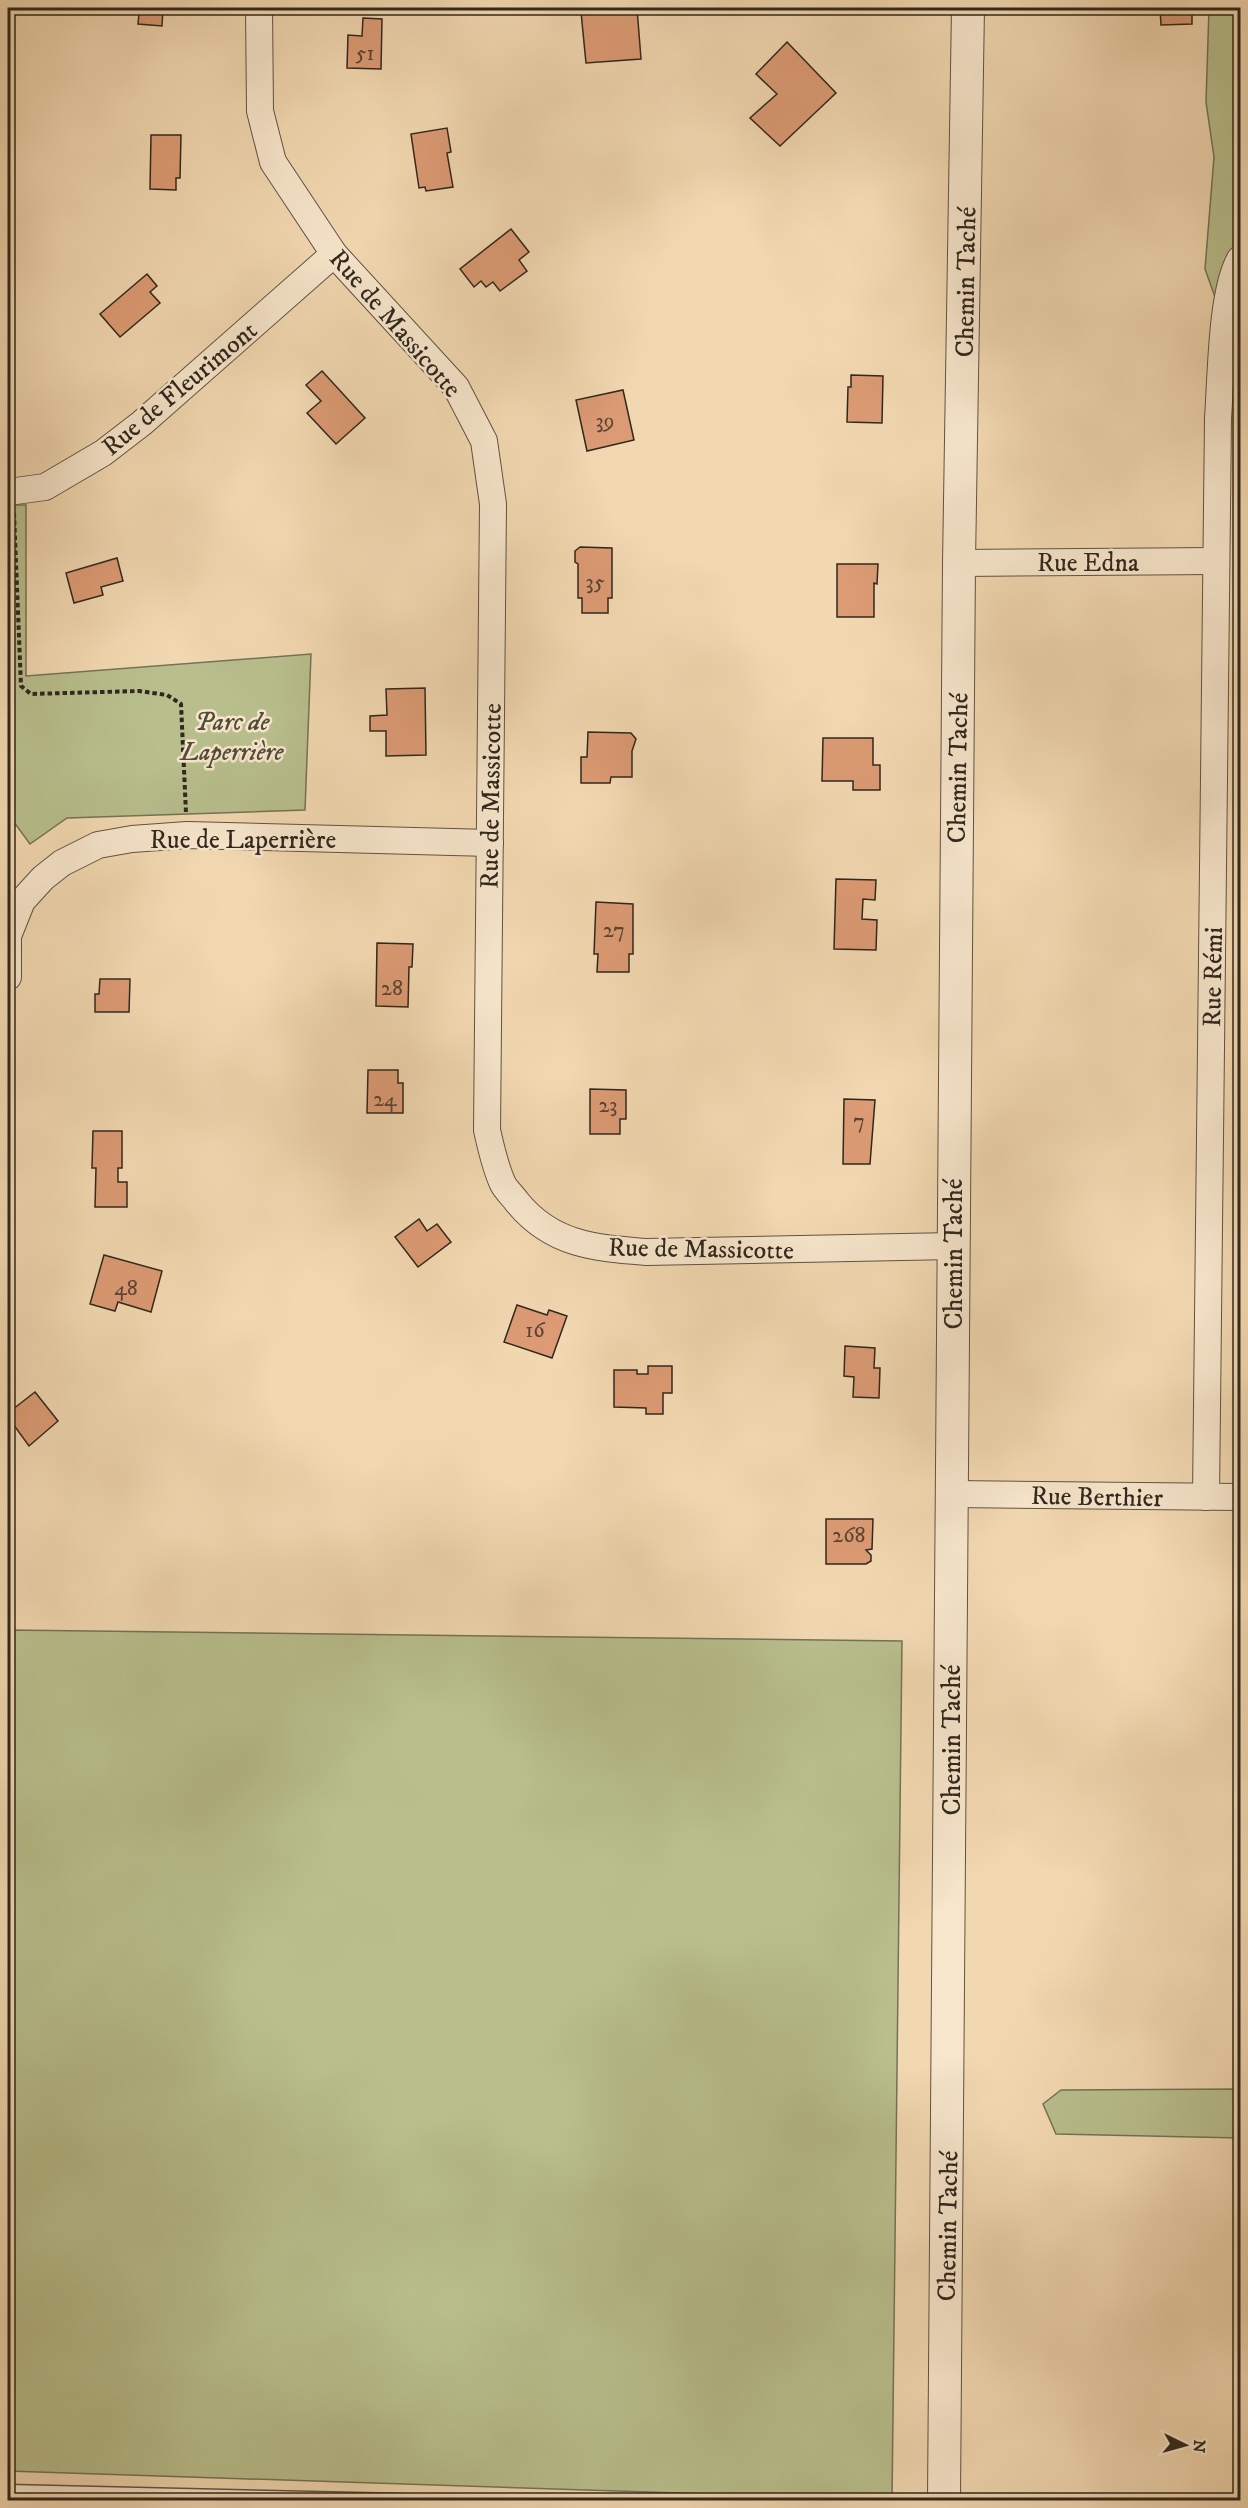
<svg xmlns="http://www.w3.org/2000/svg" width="1248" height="2508" font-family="'IM FELL DW Pica',serif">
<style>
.green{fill:#b8bf8d;stroke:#747356;stroke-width:1.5}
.building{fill:#dc9b74;stroke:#30271e;stroke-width:1.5}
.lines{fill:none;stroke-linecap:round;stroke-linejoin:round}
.service-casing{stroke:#605343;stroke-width:15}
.minor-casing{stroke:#605343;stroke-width:28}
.tertiary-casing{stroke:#605343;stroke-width:34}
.path{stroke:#30271e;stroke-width:4;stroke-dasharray:4.5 3;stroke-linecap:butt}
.service{stroke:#f7e6cc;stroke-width:12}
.minor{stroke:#f7e6cc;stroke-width:26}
.tertiary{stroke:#f7e6cc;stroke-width:32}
.labels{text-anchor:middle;stroke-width:5;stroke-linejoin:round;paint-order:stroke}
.number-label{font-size:22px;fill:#5b4434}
.street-label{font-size:26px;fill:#30271e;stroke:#f7e6cc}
.park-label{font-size:26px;font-style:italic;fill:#524d3a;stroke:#f7e6cc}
</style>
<rect width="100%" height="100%" fill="#f2d8b1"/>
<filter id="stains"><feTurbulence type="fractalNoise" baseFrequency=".00333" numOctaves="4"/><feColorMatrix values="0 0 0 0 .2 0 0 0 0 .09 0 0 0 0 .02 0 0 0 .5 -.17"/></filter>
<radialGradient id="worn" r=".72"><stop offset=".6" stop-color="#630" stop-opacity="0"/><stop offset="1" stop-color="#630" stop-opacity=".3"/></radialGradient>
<!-- green -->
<g class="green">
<path d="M1209,8H1240V367L1205,269L1214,157L1206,102Z"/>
<path d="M8,505H26V676L311,654L305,810L67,818L30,844L8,814Z"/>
<path d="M8,1630L902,1641L892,2500L8,2471Z"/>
<path d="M1240,2089V2138L1056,2134L1043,2104L1061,2090Z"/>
</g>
<!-- building -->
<g class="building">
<path d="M127,8H163L162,26L138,24L139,13L126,12Z"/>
<path d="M637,8L641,59L586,63L581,12Z"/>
<path d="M1160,8H1192V24L1161,25Z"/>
<path d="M363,18L382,19L381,69L347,68L348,35L362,36Z"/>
<path d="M787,42L836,93L780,146L750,118L777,94L756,74Z"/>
<path d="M447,128L451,152L447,153L453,187L426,191L425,187L419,188L411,134Z"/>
<path d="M151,135H181L180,178H176V190L150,189Z"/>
<path d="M511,229L529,252L519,260L527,271L500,291L493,282L486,287L481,281L474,287L460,269Z"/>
<path d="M147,274L157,286L150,292L160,303L120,337L100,314Z"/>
<path d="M322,371L365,418L336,444L307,413L321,401L306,385Z"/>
<path d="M851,375L883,376L882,423L847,422L848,387H851Z"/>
<path d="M623,390L634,440L587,451L576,400Z"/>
<path d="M580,547L612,548V598H608V613H582V598H578V564L575,562V551Z"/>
<path d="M117,558L123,581L101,587L103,595L74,603L66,573Z"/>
<path d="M837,564H878L877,584L874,583V617H837Z"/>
<path d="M425,688L426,755L386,756V731H370V716L387,715L386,689Z"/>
<path d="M588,732L631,733L636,739L632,751V777H611L610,783H581V757H587Z"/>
<path d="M823,738H873V765H880V790H853V781H822Z"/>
<path d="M836,879L876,880L875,900L863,899L862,919L877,920L876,950L834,949Z"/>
<path d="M596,902L633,904V954H629V972H597L598,954H594Z"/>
<path d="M377,943L413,944L412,967H409L408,1007L376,1006Z"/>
<path d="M100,979H130L129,1012H95V994H99Z"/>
<path d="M368,1070H398V1083H403V1113H367Z"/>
<path d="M590,1089L626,1090V1119H620V1134H590Z"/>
<path d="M844,1099L875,1100L870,1164H843Z"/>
<path d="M93,1131H122V1168H118V1182H127V1207H95L96,1168H92Z"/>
<path d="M419,1219L427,1231L437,1224L451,1242L418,1267L395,1237Z"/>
<path d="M104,1255L162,1271L151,1312L118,1302L115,1311L90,1304Z"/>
<path d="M517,1305L547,1315L549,1310L567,1316L552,1358L504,1342Z"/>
<path d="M845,1346L875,1348L874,1368H880L879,1398L853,1397L854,1377L844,1376Z"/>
<path d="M648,1366H672V1393H663V1414H646V1408L614,1407V1370H637V1374H648Z"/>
<path d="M35,1392L58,1421L29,1446L8,1417V1413Z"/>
<path d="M826,1519H873L872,1549L866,1550L871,1555V1561L866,1564H826Z"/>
</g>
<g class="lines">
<!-- service casing -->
<g class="service-casing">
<path id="service" d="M8,2491L400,2500"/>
</g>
<!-- minor casing -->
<g class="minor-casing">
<g id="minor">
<path d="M259,8L260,111L273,162L334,254L456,387L484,441L493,504L487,1130C491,1148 495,1167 503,1184C506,1190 513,1196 517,1202C552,1245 595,1248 646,1252L953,1246"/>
<path d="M8,492L45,487L103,453L142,423L334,254"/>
<path d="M959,563L1216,561"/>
<path d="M8,977V936L22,901L43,878L62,863L98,845L132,839L187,835L490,843"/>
<path d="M953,1494L1240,1497"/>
<path d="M1206,1497L1218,418C1221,378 1221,291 1240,259"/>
</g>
</g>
<!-- tertiary casing -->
<g class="tertiary-casing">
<path id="tertiary" d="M944,2500L959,563L968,8"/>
</g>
<!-- path -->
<path class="path" d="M14,513L21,686L31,694L139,691L167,695L181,704L186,813"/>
<!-- service -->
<use href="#service" class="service"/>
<!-- minor -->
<use href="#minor" class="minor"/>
<!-- tertiary -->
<use href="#tertiary" class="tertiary"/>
</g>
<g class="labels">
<!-- number labels -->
<g class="number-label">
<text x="365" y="60">51</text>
<text x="605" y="428">39</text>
<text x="595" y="589">35</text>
<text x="614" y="937">27</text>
<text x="392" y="995">28</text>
<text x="385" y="1106">24</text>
<text x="608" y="1112">23</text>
<text x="859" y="1128">7</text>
<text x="126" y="1295">48</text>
<text x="535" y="1337">16</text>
<text x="849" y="1542">268</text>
</g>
<!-- street labels -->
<g class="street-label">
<text transform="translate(965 282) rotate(-89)" y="9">Chemin Taché</text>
<text transform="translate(396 323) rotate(49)" y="9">Rue de Massicotte</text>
<text transform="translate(179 388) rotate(-40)" y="9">Rue de Fleurimont</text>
<text x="1088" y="571">Rue Edna</text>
<text transform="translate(957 768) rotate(-89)" y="9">Chemin Taché</text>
<text transform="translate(490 796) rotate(-89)" y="9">Rue de Massicotte</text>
<text x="243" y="848">Rue de Laperrière</text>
<text transform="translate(1212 977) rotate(-89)" y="9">Rue Rémi</text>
<text transform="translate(701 1248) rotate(1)" y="9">Rue de Massicotte</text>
<text transform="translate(953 1254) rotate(-90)" y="9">Chemin Taché</text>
<text transform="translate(1097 1496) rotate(1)" y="9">Rue Berthier</text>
<text transform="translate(951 1740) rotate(-90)" y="9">Chemin Taché</text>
<text transform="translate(947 2226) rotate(-89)" y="9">Chemin Taché</text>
</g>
<!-- park labels -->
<g class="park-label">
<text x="232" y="730">Parc de<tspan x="232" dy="30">Laperrière</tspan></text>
</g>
</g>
<!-- margin -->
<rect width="1248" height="2508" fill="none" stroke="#f2d8b1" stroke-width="30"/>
<rect x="9" y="9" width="1230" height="2490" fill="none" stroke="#30271e" stroke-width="3"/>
<rect x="15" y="15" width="1218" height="2478" fill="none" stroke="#30271e" stroke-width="1.5"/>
<!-- north arrow -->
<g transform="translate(1185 2445) rotate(95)" stroke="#f7e6cc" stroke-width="4.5" paint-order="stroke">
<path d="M0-4.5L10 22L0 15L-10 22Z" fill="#30271e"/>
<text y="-9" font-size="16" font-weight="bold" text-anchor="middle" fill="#30271e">N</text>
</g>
<rect width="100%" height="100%" filter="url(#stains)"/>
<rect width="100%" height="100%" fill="url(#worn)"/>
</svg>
